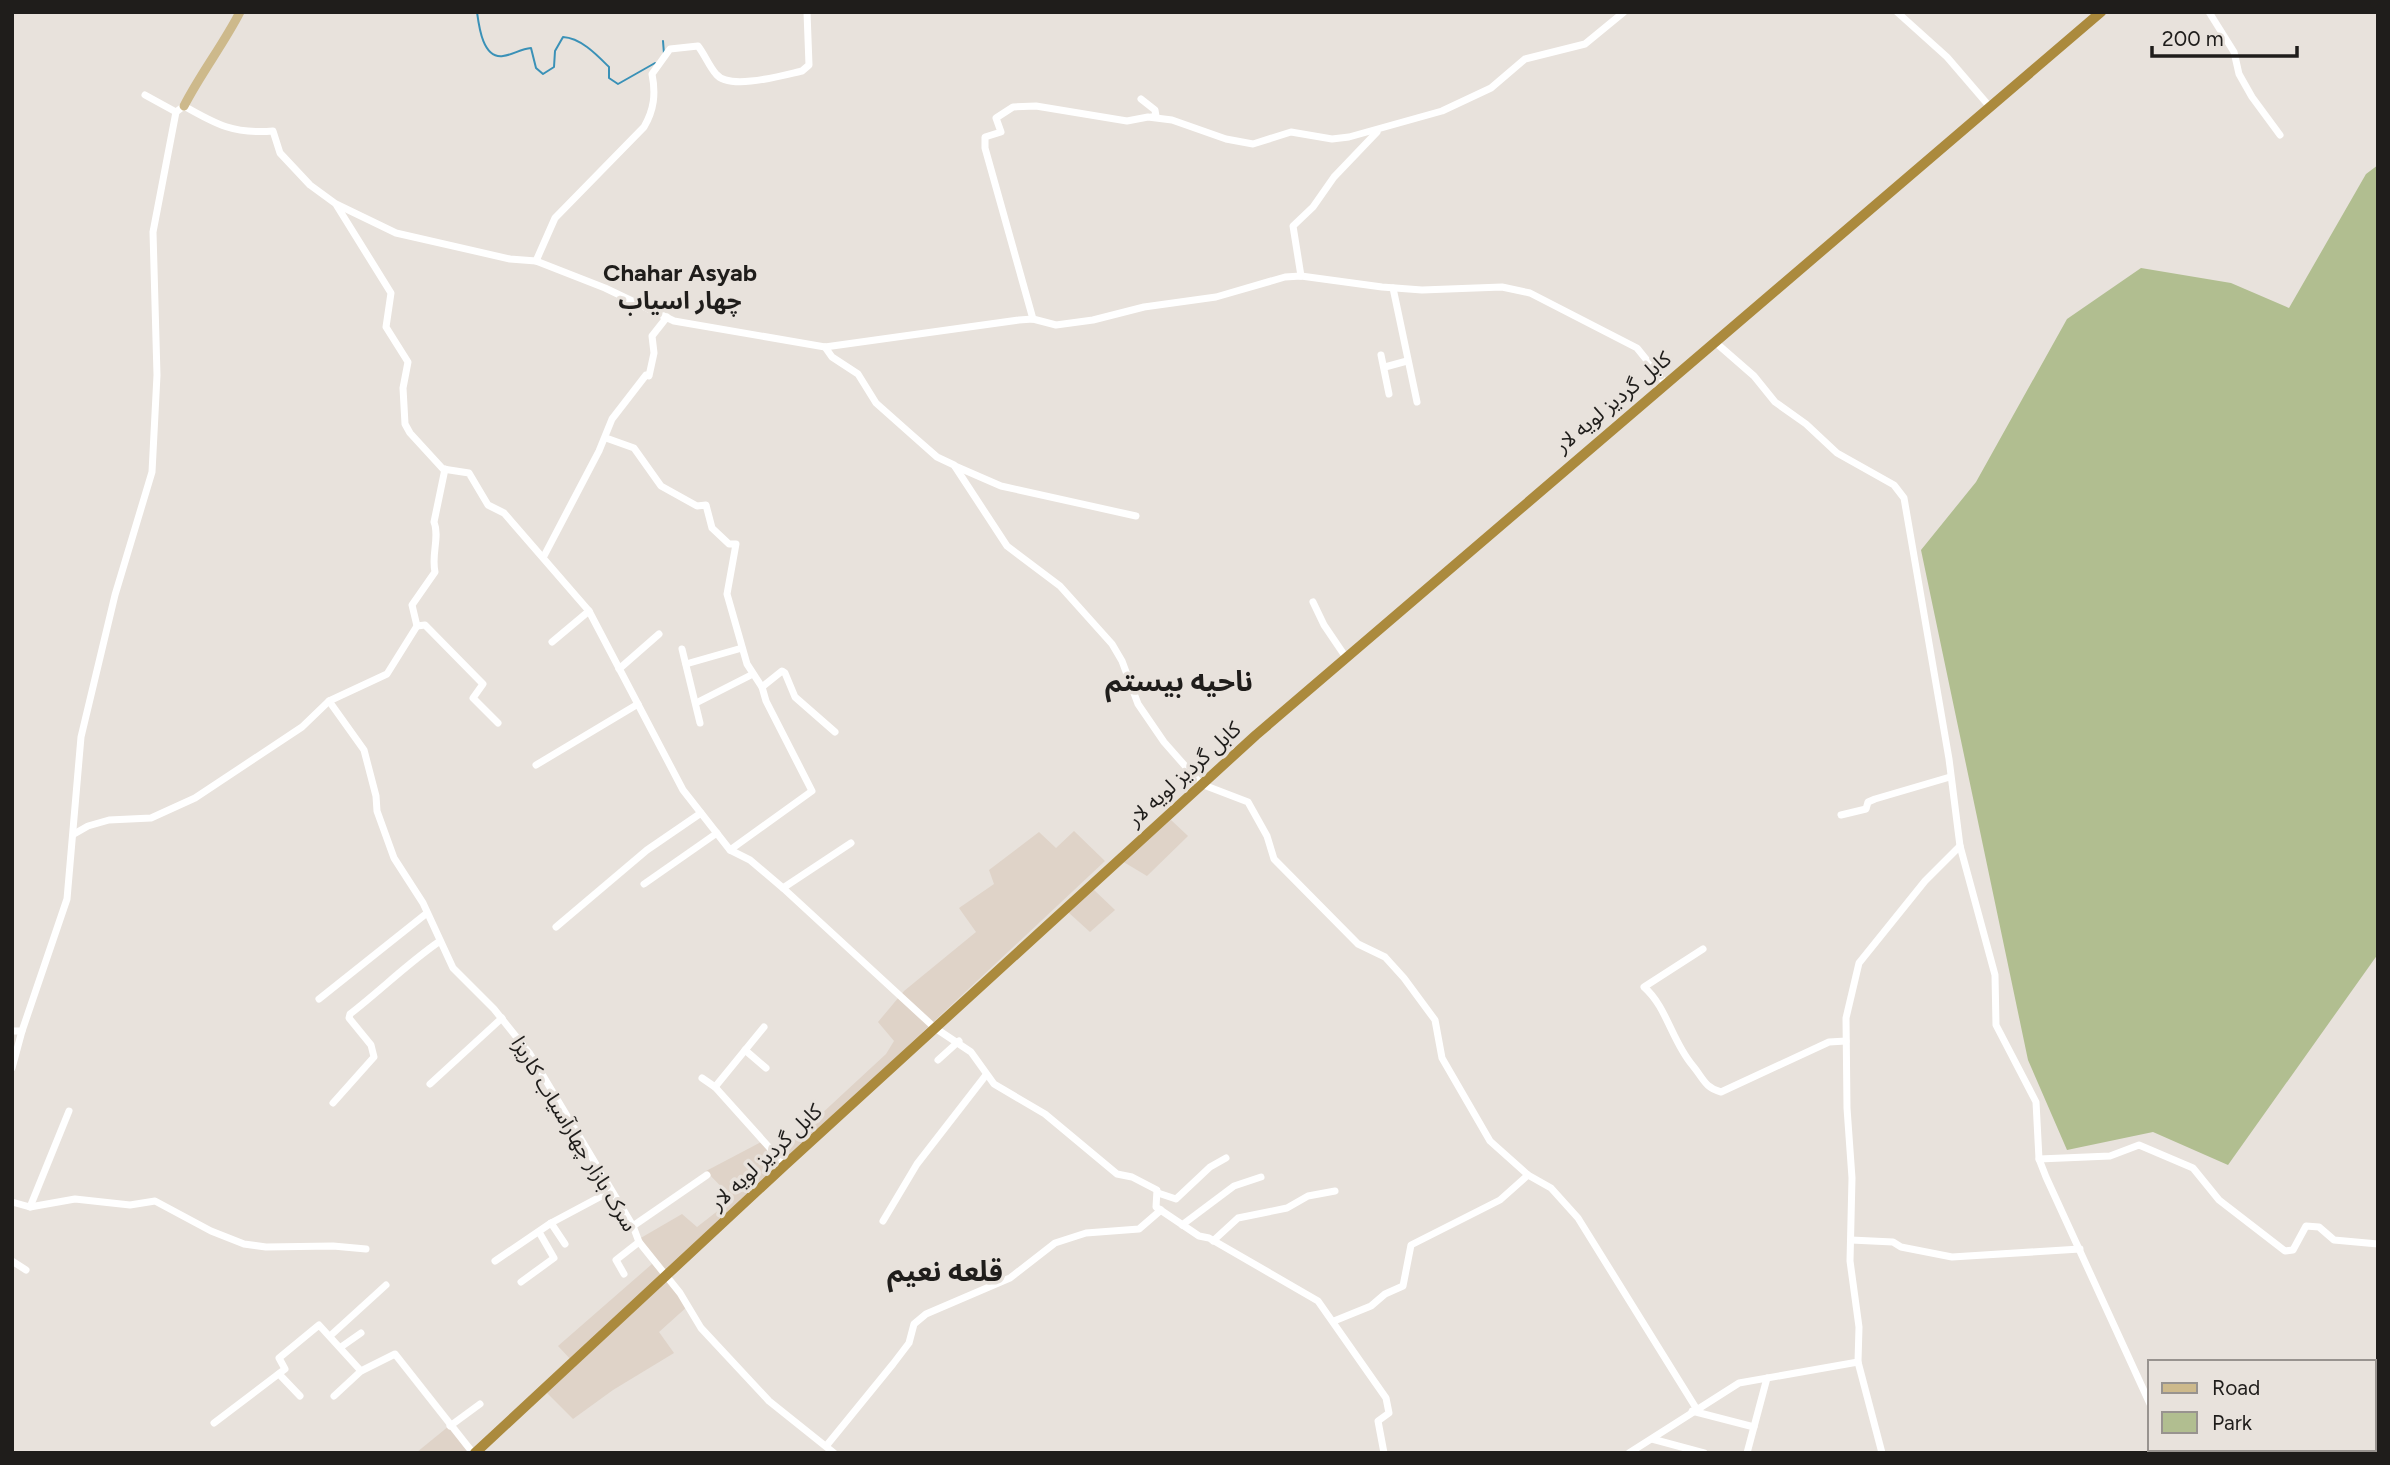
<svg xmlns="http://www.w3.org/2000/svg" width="2390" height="1465" font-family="Figtree,'Noto Sans Arabic',sans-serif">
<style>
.built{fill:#dfd3c8}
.green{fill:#b1be90}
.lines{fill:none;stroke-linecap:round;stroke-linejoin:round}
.stream{stroke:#3a91b7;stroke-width:2}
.minor{stroke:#fff;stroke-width:7}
.major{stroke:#cdb98b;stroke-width:9}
.highway{stroke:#ab8a3d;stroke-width:10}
.labels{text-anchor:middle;stroke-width:7;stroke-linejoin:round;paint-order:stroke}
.street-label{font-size:21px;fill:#1f1d1b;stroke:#e8e2dc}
.quarter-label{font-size:24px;font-weight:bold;fill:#1f1d1b;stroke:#e8e2dc}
.district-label{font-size:28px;font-weight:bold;fill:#1f1d1b;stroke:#e8e2dc}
</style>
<rect width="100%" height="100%" fill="#e8e2dc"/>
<!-- built -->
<g class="built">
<path d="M1171,820L1188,836L1147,876L1122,861Z"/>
<path d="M1074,831L1105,861L572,1361L558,1346L652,1264L639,1239L682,1214L697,1227L733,1199L706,1171L763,1141L778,1154L886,1054L894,1041L878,1022L904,991L976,932L959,908L994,884L989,870L1039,832L1056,848Z"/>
<path d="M1093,889L1115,910L1090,932L1068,912Z"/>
<path d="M669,1279L689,1305L659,1332L674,1353L613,1390L573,1419L547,1393Z"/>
<path d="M449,1426L473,1453H416L422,1448Z"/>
</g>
<!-- green -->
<path class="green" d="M2378,165V954L2228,1165L2153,1132L2067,1150L2028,1060L1921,550L1976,482L2067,319L2141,268L2231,283L2289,308L2366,174Z"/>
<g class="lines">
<!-- stream -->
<g class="stream">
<path d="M477,12C479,27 483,59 503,56C513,55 520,49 531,48L536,68L543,74L554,67L555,51L563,37C581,38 597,55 609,67V78L618,84L655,63"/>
<path d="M663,41L664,54"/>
</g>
<!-- minor -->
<g class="minor">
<path d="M1897,12L1947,57L1990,107"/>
<path d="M2209,12L2234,52L2239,74L2252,97L2280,135"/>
<path d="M145,95L176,112"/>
<path d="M1141,99L1155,110L1156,116L1152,117"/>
<path d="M337,206L391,293L386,327L408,362L403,388L405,424L410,433L443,469L469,473L488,505L504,513L589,611L683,790L730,850L750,860L783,888L935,1028L971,1052L994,1084L1045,1114L1117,1174L1132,1177L1157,1190L1156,1207L1199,1236L1209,1238L1318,1301L1386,1398L1389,1413L1378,1421L1384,1453"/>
<path d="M536,261L555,218L644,127C654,110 656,94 652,74L670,49L698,46C705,55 709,66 716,74C729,91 784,75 802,71L809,65L807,12"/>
<path d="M1301,276L1293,226L1313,207L1334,177L1377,132"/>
<path d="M1393,288L1417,402"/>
<path d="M1033,319L985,148V137L1001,132L996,118L1013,107L1036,106L1127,121L1148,117L1172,120L1226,139L1253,144L1291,132L1332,139L1349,137L1442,111L1491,88L1525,59L1585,44L1624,12"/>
<path d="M1715,342L1754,376L1775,402L1806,424L1837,453L1894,485L1904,498L1949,759L1960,846L1995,975L1996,1025L2036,1102L2039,1159L2046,1177L2150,1404"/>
<path d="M825,347L832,357L858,374L876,403L912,435L937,457L954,465L1007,546L1060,586L1112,644L1122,661L1138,704L1164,742L1201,784L1248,802L1267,836L1274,859L1358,944L1385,957L1404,978L1435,1020L1442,1058L1490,1141L1528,1175L1551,1188L1578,1218L1696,1408"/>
<path d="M1381,355L1389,394"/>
<path d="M1385,367L1407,361"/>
<path d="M606,438L634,448L661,486L697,506L706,505L712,528L729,544H736L727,594L747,664L762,687"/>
<path d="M955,466L1001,486L1136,516"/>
<path d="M544,556L599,451L612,419L646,375L649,376L654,353L652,336L667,317"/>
<path d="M1313,602L1324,625L1345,656"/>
<path d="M417,626L425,625L483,684L473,698L498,723"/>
<path d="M552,642L589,611"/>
<path d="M682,649L700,723"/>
<path d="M686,664L742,648"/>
<path d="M619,669L659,634"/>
<path d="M329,701L364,750L376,796L377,811L394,858L423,903L453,968L494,1009L530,1054L633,1226L639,1242L680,1293L701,1328L769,1401L834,1453"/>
<path d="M696,703L753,674"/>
<path d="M536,765L638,704"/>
<path d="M1841,815L1866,809L1868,802L1875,799L1950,777"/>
<path d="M74,834L88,826L109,820L151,818L195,798L302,727L329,701L387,674L417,626L412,605L435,572C431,554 440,537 434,522L445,469"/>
<path d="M730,850L812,791L766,701L762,687L782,671L785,673L795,697L835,732"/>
<path d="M644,884L717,833"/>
<path d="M783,888L851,843"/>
<path d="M556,927L647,850L701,813"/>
<path d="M1703,949L1644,987C1667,1007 1672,1042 1693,1066C1703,1078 1705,1088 1721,1092L1829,1042L1846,1041"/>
<path d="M319,999L427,913"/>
<path d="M12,1031H22L67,899L81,737L115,595L152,472L157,375L153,232L176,112L184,106C217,125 234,134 273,131L280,153L310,185L336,204L396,233L510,259L536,261L605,288L674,321L825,347L1019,320L1033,319L1056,325L1093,320L1144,307L1216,297L1285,277L1301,276L1382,287L1422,290L1502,287L1530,293L1637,348L1666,384"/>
<path d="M745,1050L766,1068"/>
<path d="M938,1060L959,1041"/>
<path d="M12,1068L22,1031"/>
<path d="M702,1078L715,1087L785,1165"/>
<path d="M430,1084L502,1018"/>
<path d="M715,1087L764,1027"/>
<path d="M333,1103L374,1057L371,1045L349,1018L350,1014C381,990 408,963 440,941"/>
<path d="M2039,1159L2110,1156L2139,1145L2193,1168L2219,1200L2285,1251L2293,1250L2306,1226L2319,1227L2334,1240L2378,1244"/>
<path d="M1158,1193L1176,1199L1210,1167L1226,1158"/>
<path d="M12,1202L30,1207L75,1199L130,1205L155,1201L211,1231L244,1244L266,1247L333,1246L366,1249"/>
<path d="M30,1207L69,1111"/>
<path d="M883,1221L917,1164L986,1075"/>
<path d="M551,1223L565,1244"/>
<path d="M1182,1225L1234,1186L1261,1177"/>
<path d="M633,1226L707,1175"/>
<path d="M1851,1240L1893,1242L1901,1247L1952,1257L2080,1249"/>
<path d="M1213,1241L1238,1218L1287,1208L1308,1196L1335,1191"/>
<path d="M12,1261L26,1270"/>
<path d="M495,1261L551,1223L611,1191"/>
<path d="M624,1274L616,1260L639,1242"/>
<path d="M521,1282L554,1258L539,1232"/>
<path d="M1334,1321L1371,1306L1385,1294L1403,1286L1411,1245L1500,1200L1528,1175"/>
<path d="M330,1336L386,1285"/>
<path d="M341,1347L361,1333"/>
<path d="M279,1374L300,1396"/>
<path d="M334,1396L361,1371L395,1354L473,1453"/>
<path d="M1692,1411L1754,1427"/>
<path d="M214,1423L285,1369L279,1358L319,1325L361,1371"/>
<path d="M450,1426L480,1404"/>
<path d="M1652,1439L1704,1453"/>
<path d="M827,1445L893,1364L909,1343L914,1324L926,1314L1010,1278L1055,1243L1086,1233L1139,1229L1161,1210"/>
<path d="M1629,1453L1739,1383L1858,1362"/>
<path d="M1747,1453L1767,1378"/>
<path d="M1882,1453L1858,1362L1859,1327L1850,1261L1852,1178L1847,1108L1846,1018L1859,963L1925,881L1960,846"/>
<path d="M2180,1453L2182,1449"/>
</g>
<!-- major -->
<path class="major" d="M184,106C201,73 223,45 240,12"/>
<!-- highway -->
<path class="highway" d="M475,1453L785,1165L1256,735L2101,12"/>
</g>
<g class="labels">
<!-- street labels -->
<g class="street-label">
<text transform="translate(1613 402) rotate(-40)" y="7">کابل گردیز لویه لار</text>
<text transform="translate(1184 774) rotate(-42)" y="7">کابل گردیز لویه لار</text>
<text transform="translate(574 1134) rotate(59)" y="7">سرک بازار چهارآسیاب کاریزا</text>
<text transform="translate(766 1157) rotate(-43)" y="7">کابل گردیز لویه لار</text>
</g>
<!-- quarter labels -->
<g class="quarter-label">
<text x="680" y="281">Chahar Asyab<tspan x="680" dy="28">چهار اسیاب</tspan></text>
</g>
<!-- district labels -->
<g class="district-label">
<text x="1179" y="691">ناحیه بیستم</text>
<text x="945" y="1281">قلعه نعيم</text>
</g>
</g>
<!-- border -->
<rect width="2390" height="1465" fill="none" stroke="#1f1d1b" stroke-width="28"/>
<!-- legend -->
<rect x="2148" y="1360" width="228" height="91" fill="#e8e2dc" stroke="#98938f" stroke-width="2"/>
<rect x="2162" y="1383" width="35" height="10" fill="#cdb98b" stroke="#98938f" stroke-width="2"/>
<text x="2212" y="1395" font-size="21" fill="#1f1d1b">Road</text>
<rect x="2162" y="1412" width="35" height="21" fill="#b1be90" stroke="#98938f" stroke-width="2"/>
<text x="2212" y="1430" font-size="21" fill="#1f1d1b">Park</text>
<!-- scale -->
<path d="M2152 46v10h145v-10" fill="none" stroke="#1f1d1b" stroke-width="3.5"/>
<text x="2162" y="46" font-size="21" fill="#1f1d1b" stroke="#e8e2dc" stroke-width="5" paint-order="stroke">200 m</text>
</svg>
